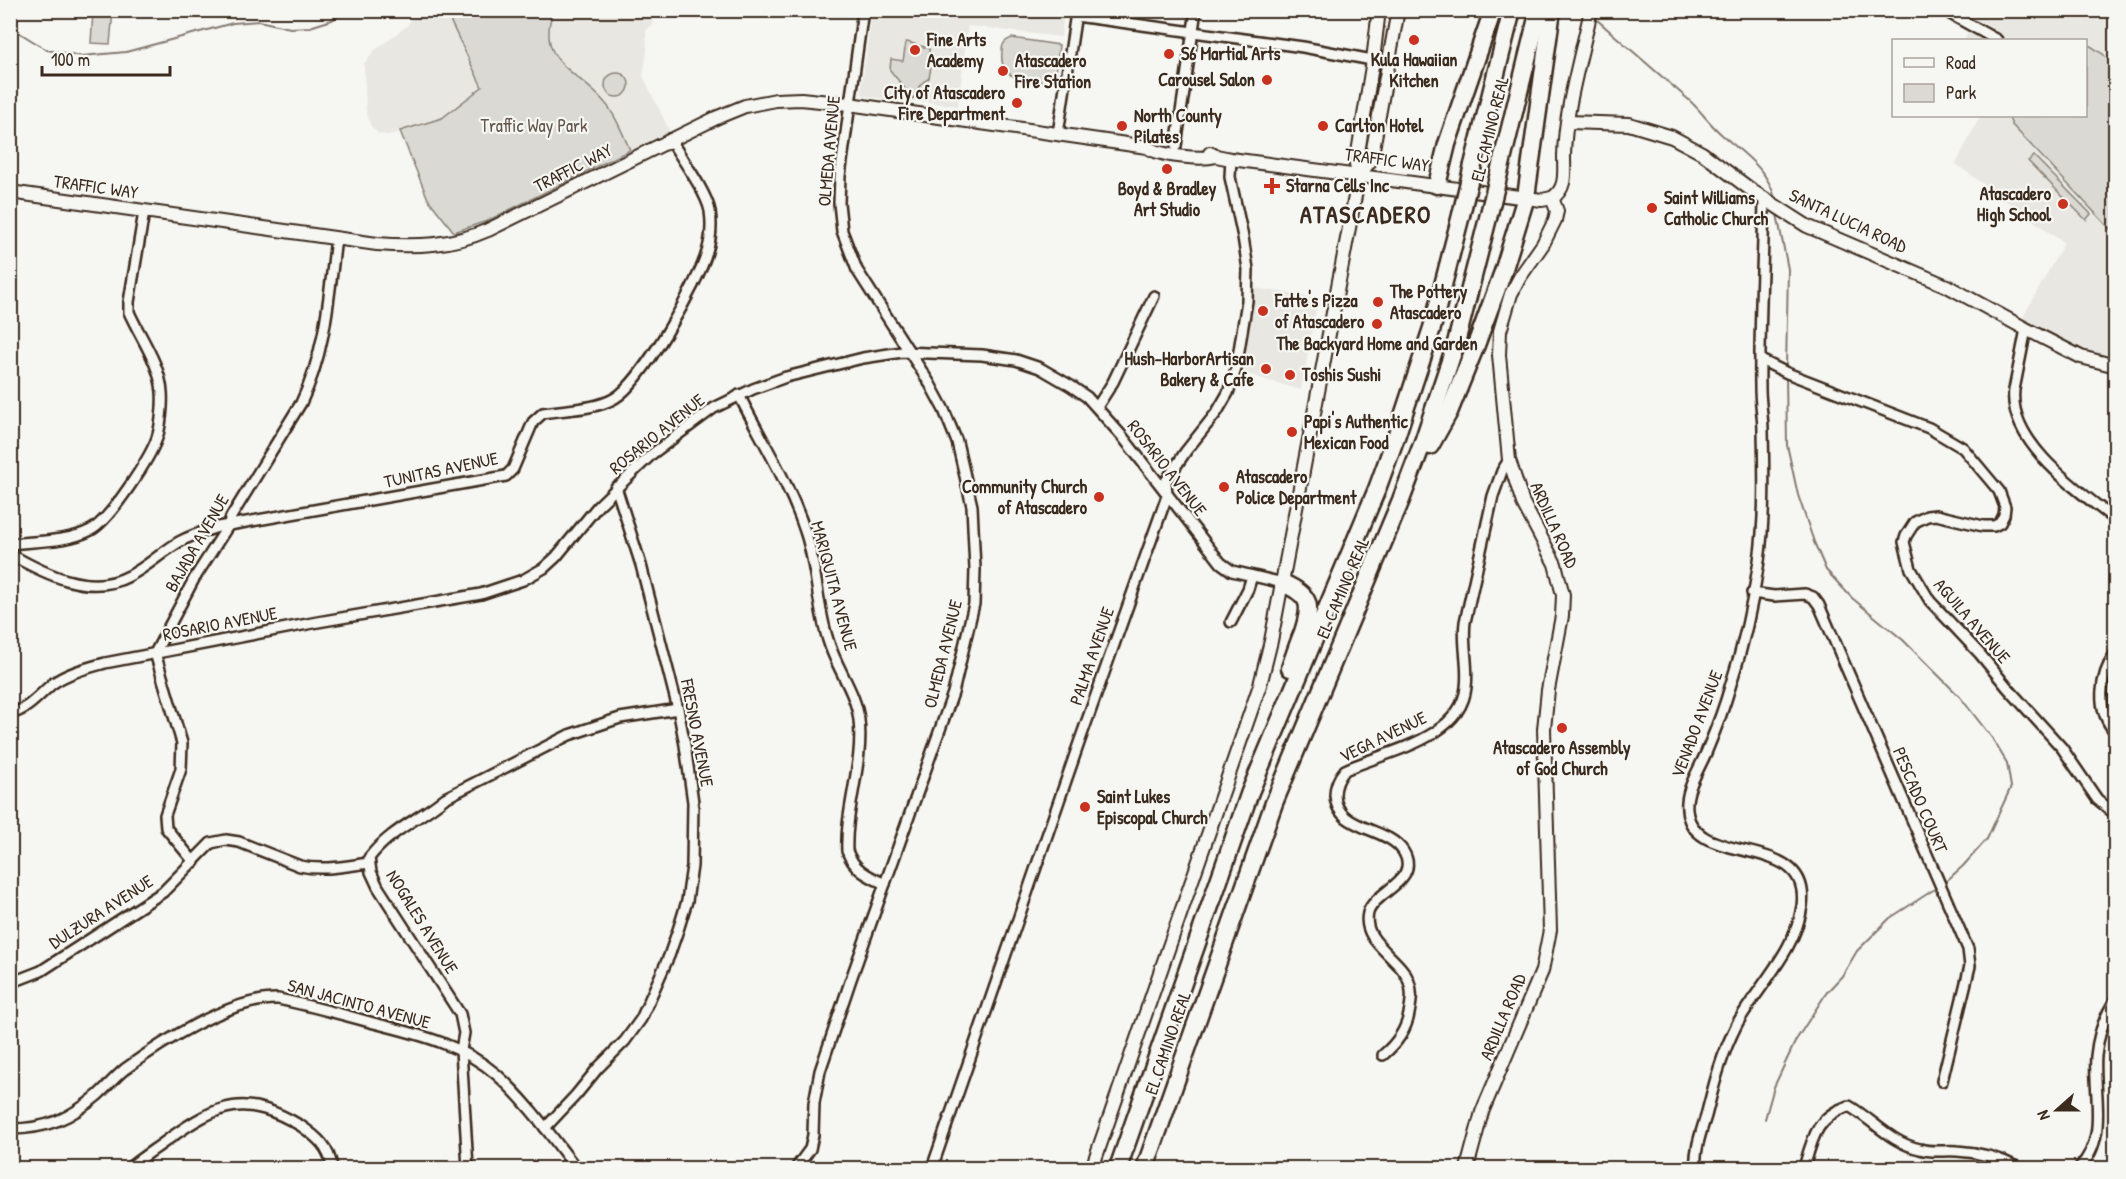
<svg xmlns="http://www.w3.org/2000/svg" width="2126" height="1179" font-family="'Patrick Hand',sans-serif">
<style>
.built{fill:#e8e7e2}
.green{fill:#dad9d3;stroke:#8a8278;stroke-width:1.5}
.lines{fill:none;stroke-linecap:round;stroke-linejoin:round}
.stream{stroke:#857a71;stroke-width:2}
.street-casing{stroke:#3b2a1e;stroke-width:14}
.secondary-casing{stroke:#3b2a1e;stroke-width:16}
.highway-casing{stroke:#3b2a1e;stroke-width:21}
.street{stroke:#f6f6f2;stroke-width:9}
.secondary{stroke:#f6f6f2;stroke-width:12}
.highway{stroke:#f6f6f2;stroke-width:16}
.highway-bridge-casing{stroke:#3b2a1e;stroke-width:21;stroke-linecap:butt}
.highway-bridge{stroke:#f6f6f2;stroke-width:16}
.poi-dot{fill:#c8321e;stroke:#f6f6f2;stroke-width:2}
.labels{text-anchor:middle;stroke-width:4.5;stroke-linejoin:round;paint-order:stroke}
.poi-label{font-size:18px;font-weight:bold;fill:#3b2a1e;stroke:#f6f6f2;text-anchor:start}
.park-label{font-size:18px;fill:#63564b;stroke:#f6f6f2}
.street-label{font-size:18px;fill:#3b2a1e;stroke:#f6f6f2}
.district-label{font-size:24px;font-weight:bold;letter-spacing:1.5px;fill:#3b2a1e;stroke:#f6f6f2}
</style>
<rect width="100%" height="100%" fill="#f6f6f2"/>
<filter id="ink" filterUnits="userSpaceOnUse"><feTurbulence type="fractalNoise" baseFrequency=".0167" numOctaves="2"/><feDisplacementMap in="SourceGraphic" scale="12" xChannelSelector="R" yChannelSelector="G"/><feConvolveMatrix kernelMatrix="1 2 1 2 8 2 1 2 1" color-interpolation-filters="sRGB"/></filter>
<g filter="url(#ink)">
<!-- built -->
<g class="built">
<path d="M415,11H650L653,24L646,30L647,51L643,76L670,132L487,221L454,232L428,199L400,132L388,135L379,134L371,126L366,113L364,64L374,51L408,25Z"/>
<path d="M872,11H1064L1061,37L968,26L958,106L891,97L890,100L864,96L861,91Z"/>
<path d="M1929,11H2115V361L2067,342L2022,319L2064,243L1956,164L1980,116H2086V40H1964L1968,32Z"/>
<path d="M1254,288L1318,298L1301,390L1244,373Z"/>
</g>
<!-- green -->
<g class="green">
<path d="M93,11H113L110,44L91,43Z"/>
<path d="M459,11H553C535,64 579,70 606,104C617,117 623,135 630,150L487,221L454,232L428,199L400,131L442,118L482,87L448,16Z"/>
<path d="M1012,38L1059,45L1055,83C1033,80 998,84 1002,52C1002,44 1004,41 1012,38Z"/>
<path d="M906,42C914,43 920,47 929,48L931,67L929,78L921,84L913,99L890,70L891,59L903,61Z"/>
<path d="M2086,43L2103,54L2115,67V234L2012,125L2008,116H2086Z"/>
<circle cx="617" cy="85" r="12"/>
<path d="M2034,156L2091,214L2086,220L2028,161Z"/>
</g>
<g class="lines">
<!-- stream -->
<g class="stream">
<path d="M1595,18C1626,46 1657,72 1689,100C1700,110 1709,123 1720,133C1742,153 1768,168 1775,199"/>
<path d="M10,24L15,30L47,50L82,56L126,52L233,23L259,21L290,28L310,27L332,20L348,10"/>
<path d="M1777,214L1788,269L1786,369"/>
<path d="M1786,375L1787,445L1798,495L1814,542L1826,570L1852,598L1903,640L1960,697L1992,738L2007,763L2011,787L1987,839L1963,866L1943,884"/>
<path d="M1765,1119L1774,1087L1796,1040L1827,992L1842,976L1857,951L1890,918L1938,887"/>
</g>
<!-- street casing -->
<g class="street-casing">
<g id="street">
<path d="M1943,10L1997,40"/>
<path d="M1076,16L1303,47L1388,63"/>
<path d="M1058,134L1076,13"/>
<path d="M1176,146L1196,10"/>
<path d="M2026,329L2014,390C2008,443 2079,491 2116,520"/>
<path d="M1761,360L1787,373L1929,428L1963,448L1999,491L2005,507L2004,515L2000,523L1994,526H1983L1936,515L1927,516L1915,522L1906,536L1904,542L1911,569L1930,601L1980,654L2007,687L2062,748L2097,799L2116,815"/>
<path d="M739,395C762,441 790,484 806,534C817,568 817,606 828,640C836,668 856,692 859,720C864,764 845,808 847,851C854,870 868,876 885,884"/>
<path d="M1097,407L1113,382L1154,296"/>
<path d="M10,544C36,541 68,542 91,530C110,520 150,458 157,438C161,425 163,405 162,392C160,364 140,337 129,312V302L144,212"/>
<path d="M10,554C45,574 90,597 129,576C147,567 162,552 179,542C191,535 205,531 218,527L506,476L513,469L533,422L543,413C566,409 595,410 615,398C642,382 698,284 707,252C711,239 712,225 710,211C706,191 681,158 670,139"/>
<path d="M1752,593L1774,596L1805,594L1813,597L1819,605L1968,949L1970,966L1942,1081"/>
<path d="M1231,622L1248,589L1252,576"/>
<path d="M2116,652C2099,677 2095,710 2116,733"/>
<path d="M10,714C28,710 39,695 52,684C67,673 87,668 105,663L318,622L481,594L523,580L544,568L556,557L598,506L652,454L714,408L753,389L786,377L863,358L902,352L982,355L1016,360L1040,368L1071,386L1087,397L1122,436L1221,563L1232,571L1283,583"/>
<path d="M194,862L166,828L165,815L181,769L182,743L155,653L194,579L228,526L231,517L301,403C326,351 329,295 336,238"/>
<path d="M10,983L41,971L163,892L211,843L226,840L239,842L300,866C323,871 346,866 369,863"/>
<path d="M1383,1055C1396,1044 1406,1031 1409,1014C1411,1003 1413,992 1409,982C1401,957 1361,943 1368,913C1374,891 1422,881 1403,851C1387,826 1336,831 1335,795C1335,785 1339,777 1345,770C1383,752 1461,740 1466,687C1469,665 1462,644 1465,622L1493,496L1502,471L1509,460"/>
<path d="M545,1128L576,1095L598,1068L625,1041L641,1019L669,956L679,927L687,901L692,866L693,802L685,745L678,709L641,565L616,487"/>
<path d="M10,1129C47,1129 71,1118 98,1095C107,1087 115,1077 125,1069C162,1042 231,998 278,999C307,1005 337,1013 366,1021C412,1033 459,1042 496,1074C527,1101 551,1136 576,1168"/>
<path d="M129,1168C142,1157 157,1148 170,1138C219,1103 246,1093 301,1126C317,1137 330,1148 332,1168"/>
<path d="M468,1168L461,1050L464,1033L460,1014L378,887L371,872L369,858C389,831 420,819 445,798L569,735L620,718L678,709"/>
<path d="M796,1168L810,1149L813,1135L814,1103L820,1071L851,979L953,693L974,604L975,569L972,506L957,442L944,410L930,384L857,270L842,231L839,203L840,176L863,10"/>
<path d="M932,1168L1079,743L1167,496L1166,481L1186,451L1217,412L1228,393L1236,369L1247,301L1248,269L1243,237L1230,177L1231,159"/>
<path d="M1696,1168C1694,1152 1701,1132 1706,1116C1714,1084 1722,1053 1737,1024C1758,986 1796,951 1802,906C1812,830 1691,870 1687,809C1685,788 1701,767 1708,748C1716,729 1724,708 1730,687C1743,647 1753,603 1759,561C1765,519 1764,474 1763,431C1763,417 1760,403 1760,388C1759,326 1763,262 1764,199"/>
<path d="M1804,1168C1812,1140 1816,1116 1849,1106C1873,1120 1891,1143 1920,1149C1932,1153 1944,1150 1957,1151C1979,1152 1999,1158 2019,1168"/>
<path d="M2079,1168C2109,1138 2093,1094 2096,1056C2098,1036 2105,1015 2116,999"/>
</g>
</g>
<!-- secondary casing -->
<g class="secondary-casing">
<g id="secondary">
<path d="M1568,122L1629,124L1672,137L1702,153L1754,192L1807,226L1947,286L2026,329L2081,357L2116,366"/>
<path d="M1210,153L1216,156L1231,159L1542,200L1552,198"/>
<path d="M1359,175L1371,160L1398,10"/>
<path d="M10,192L377,244C415,247 452,246 488,230L718,117L745,106L776,100L801,99L849,104L1147,147C1159,156 1201,160 1216,156"/>
<path d="M1092,1168L1260,685L1271,641L1359,175L1356,165L1373,60L1379,10"/>
<path d="M1467,1168L1482,1112L1542,971L1550,930L1544,729L1548,690L1562,616L1563,595L1555,564L1523,503L1509,460L1499,355L1500,331L1511,294L1520,277L1543,244L1555,220L1557,211L1552,198C1567,189 1564,172 1564,156C1565,108 1581,58 1591,10"/>
</g>
</g>
<!-- highway casing -->
<g class="highway-casing">
<g id="highway">
<path d="M1473,165L1512,10"/>
<path d="M1500,169L1539,10"/>
<path d="M1437,185L1447,144L1493,10"/>
<path d="M1430,446L1449,412L1476,345L1503,272L1526,197L1552,10"/>
<path d="M1283,583C1311,596 1312,604 1303,632C1298,644 1294,656 1290,668"/>
<path d="M1118,1168L1250,792L1377,489L1396,437L1432,328L1461,215"/>
<path d="M1145,1168L1274,803L1401,500L1423,442L1456,343L1488,218"/>
</g>
</g>
<!-- street -->
<use href="#street" class="street"/>
<!-- secondary -->
<use href="#secondary" class="secondary"/>
<!-- highway -->
<use href="#highway" class="highway"/>
<!-- highway-bridge casing -->
<g class="highway-bridge-casing">
<g id="highway-bridge">
<path d="M1461,215L1473,165"/>
<path d="M1488,218L1500,169"/>
</g>
</g>
<!-- highway-bridge -->
<use href="#highway-bridge" class="highway-bridge"/>
</g>
</g>
<!-- markers -->
<g class="poi-dot">
<circle cx="1414" cy="40" r="6"/>
<circle cx="915" cy="50" r="6"/>
<circle cx="1169" cy="54" r="6"/>
<circle cx="1003" cy="71" r="6"/>
<circle cx="1267" cy="80" r="6"/>
<circle cx="1017" cy="103" r="6"/>
<circle cx="1122" cy="126" r="6"/>
<circle cx="1323" cy="126" r="6"/>
<circle cx="1167" cy="169" r="6"/>
<path d="M1269 177h6v6h6v6h-6v6h-6v-6h-6v-6h6z"/>
<circle cx="2063" cy="204" r="6"/>
<circle cx="1652" cy="208" r="6"/>
<circle cx="1378" cy="302" r="6"/>
<circle cx="1263" cy="311" r="6"/>
<circle cx="1377" cy="324" r="6"/>
<circle cx="1266" cy="369" r="6"/>
<circle cx="1290" cy="375" r="6"/>
<circle cx="1292" cy="432" r="6"/>
<circle cx="1224" cy="487" r="6"/>
<circle cx="1099" cy="497" r="6"/>
<circle cx="1562" cy="728" r="6"/>
<circle cx="1085" cy="807" r="6"/>
</g>
<g class="labels">
<!-- poi labels -->
<g class="poi-label">
<text x="927" y="46">Fine Arts<tspan x="927" dy="21">Academy</tspan></text>
<text x="1181" y="60">S6 Martial Arts</text>
<text x="1414" y="66" text-anchor="middle">Kula Hawaiian<tspan x="1414" dy="21">Kitchen</tspan></text>
<text x="1015" y="67">Atascadero<tspan x="1015" dy="21">Fire Station</tspan></text>
<text x="1255" y="86" text-anchor="end">Carousel Salon</text>
<text x="1005" y="99" text-anchor="end">City of Atascadero<tspan x="1005" dy="21">Fire Department</tspan></text>
<text x="1134" y="122">North County<tspan x="1134" dy="21">Pilates</tspan></text>
<text x="1335" y="132">Carlton Hotel</text>
<text x="1286" y="192">Starna Cells Inc</text>
<text x="1167" y="195" text-anchor="middle">Boyd &amp; Bradley<tspan x="1167" dy="21">Art Studio</tspan></text>
<text x="2051" y="200" text-anchor="end">Atascadero<tspan x="2051" dy="21">High School</tspan></text>
<text x="1664" y="204">Saint Williams<tspan x="1664" dy="21">Catholic Church</tspan></text>
<text x="1390" y="298">The Pottery<tspan x="1390" dy="21">Atascadero</tspan></text>
<text x="1275" y="307">Fatte's Pizza<tspan x="1275" dy="21">of Atascadero</tspan></text>
<text x="1377" y="350" text-anchor="middle">The Backyard Home and Garden</text>
<text x="1254" y="365" text-anchor="end">Hush-HarborArtisan<tspan x="1254" dy="21">Bakery &amp; Cafe</tspan></text>
<text x="1302" y="381">Toshis Sushi</text>
<text x="1304" y="428">Papi's Authentic<tspan x="1304" dy="21">Mexican Food</tspan></text>
<text x="1236" y="483">Atascadero<tspan x="1236" dy="21">Police Department</tspan></text>
<text x="1087" y="493" text-anchor="end">Community Church<tspan x="1087" dy="21">of Atascadero</tspan></text>
<text x="1562" y="754" text-anchor="middle">Atascadero Assembly<tspan x="1562" dy="21">of God Church</tspan></text>
<text x="1097" y="803">Saint Lukes<tspan x="1097" dy="21">Episcopal Church</tspan></text>
</g>
<!-- park labels -->
<g class="park-label">
<text x="534" y="132">Traffic Way Park</text>
</g>
<!-- street labels -->
<g class="street-label">
<text transform="translate(1490 129) rotate(-76)" y="6">EL CAMINO REAL</text>
<text transform="translate(829 151) rotate(-85)" y="6">OLMEDA AVENUE</text>
<text transform="translate(1387 160) rotate(8)" y="6">TRAFFIC WAY</text>
<text transform="translate(573 168) rotate(-27)" y="6">TRAFFIC WAY</text>
<text transform="translate(96 187) rotate(8)" y="6">TRAFFIC WAY</text>
<text transform="translate(1848 221) rotate(25)" y="6">SANTA LUCIA ROAD</text>
<text transform="translate(657 434) rotate(-39)" y="6">ROSARIO AVENUE</text>
<text transform="translate(1167 468) rotate(52)" y="6">ROSARIO AVENUE</text>
<text transform="translate(441 470) rotate(-12)" y="6">TUNITAS AVENUE</text>
<text transform="translate(1554 525) rotate(66)" y="6">ARDILLA ROAD</text>
<text transform="translate(197 543) rotate(-60)" y="6">BAJADA AVENUE</text>
<text transform="translate(834 586) rotate(75)" y="6">MARIQUITA AVENUE</text>
<text transform="translate(1343 588) rotate(-67)" y="6">EL CAMINO REAL</text>
<text transform="translate(1972 621) rotate(49)" y="6">AGUILA AVENUE</text>
<text transform="translate(220 624) rotate(-11)" y="6">ROSARIO AVENUE</text>
<text transform="translate(943 654) rotate(-76)" y="6">OLMEDA AVENUE</text>
<text transform="translate(1092 656) rotate(-71)" y="6">PALMA AVENUE</text>
<text transform="translate(1697 724) rotate(-69)" y="6">VENADO AVENUE</text>
<text transform="translate(697 733) rotate(79)" y="6">FRESNO AVENUE</text>
<text transform="translate(1383 737) rotate(-26)" y="6">VEGA AVENUE</text>
<text transform="translate(1920 800) rotate(67)" y="6">PESCADO COURT</text>
<text transform="translate(101 912) rotate(-33)" y="6">DULZURA AVENUE</text>
<text transform="translate(422 922) rotate(58)" y="6">NOGALES AVENUE</text>
<text transform="translate(359 1004) rotate(15)" y="6">SAN JACINTO AVENUE</text>
<text transform="translate(1503 1017) rotate(-67)" y="6">ARDILLA ROAD</text>
<text transform="translate(1168 1043) rotate(-71)" y="6">EL CAMINO REAL</text>
</g>
<!-- district labels -->
<g class="district-label">
<text x="1366" y="223">ATASCADERO</text>
</g>
</g>
<!-- margin -->
<rect width="2126" height="1179" fill="none" stroke="#f6f6f2" stroke-width="36"/>
<rect x="18" y="18" width="2090" height="1143" fill="none" stroke="#3b2a1e" stroke-width="2" filter="url(#ink)"/>
<!-- legend -->
<rect x="1892" y="39" width="195" height="78" fill="#f6f6f2" stroke="#aba49d" stroke-width="1.5"/>
<rect x="1904" y="58" width="30" height="9" fill="#f6f6f2" stroke="#aba49d" stroke-width="1.5"/>
<text x="1946" y="69" font-size="18" fill="#3b2a1e">Road</text>
<rect x="1904" y="84" width="30" height="18" fill="#dad9d3" stroke="#aba49d" stroke-width="1.5"/>
<text x="1946" y="99" font-size="18" fill="#3b2a1e">Park</text>
<!-- north arrow -->
<g transform="translate(2057 1110) rotate(249)" stroke="#f6f6f2" stroke-width="4.5" paint-order="stroke">
<path d="M0-4.5L10 22L0 15L-10 22Z" fill="#3b2a1e"/>
<text y="-9" font-size="16" font-weight="bold" text-anchor="middle" fill="#3b2a1e">N</text>
</g>
<!-- scale -->
<path d="M42 66v9h128v-9" fill="none" stroke="#3b2a1e" stroke-width="3"/>
<text x="51" y="66" font-size="18" fill="#3b2a1e" stroke="#f6f6f2" stroke-width="4.5" paint-order="stroke">100 m</text>
</svg>
